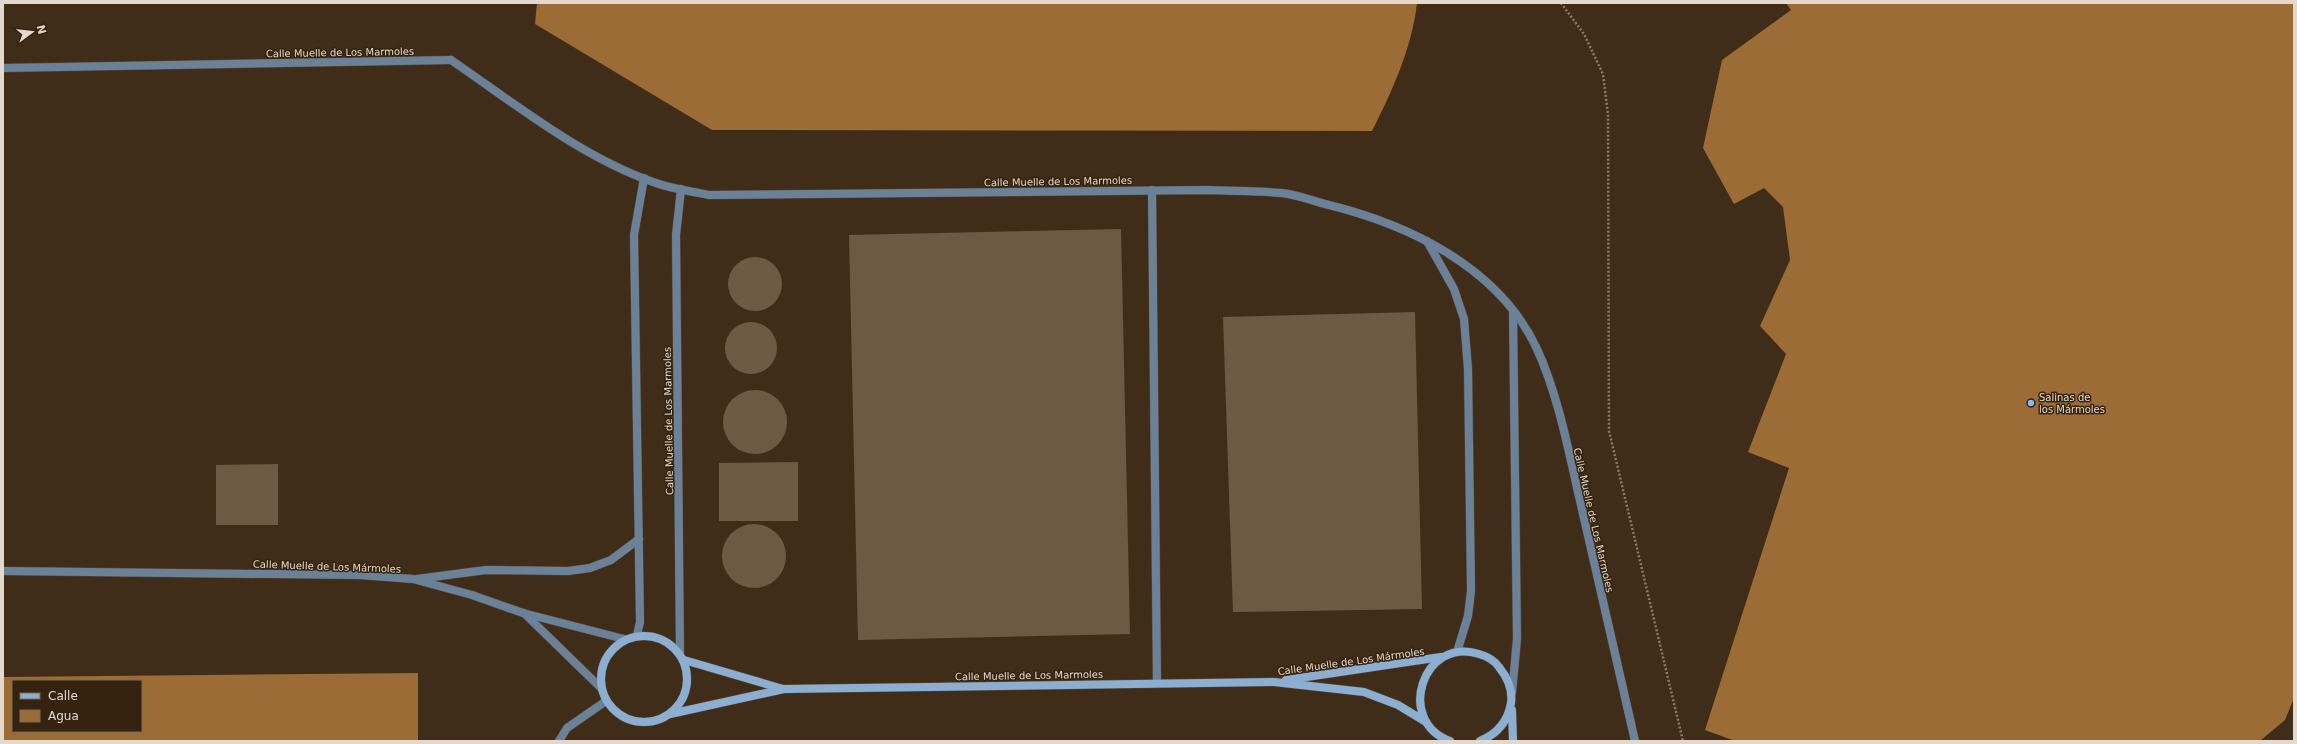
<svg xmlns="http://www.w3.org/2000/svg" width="2297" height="744" font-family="'DejaVu Sans',sans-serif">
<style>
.water{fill:#9b6c35;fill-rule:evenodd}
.building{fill:#6e5944}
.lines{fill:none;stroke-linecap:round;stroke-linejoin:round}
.lane-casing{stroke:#5a4836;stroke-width:9}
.street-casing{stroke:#5a4836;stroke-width:9}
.secondary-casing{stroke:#5a4836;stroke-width:9}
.path{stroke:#8a7b6a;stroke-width:2.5;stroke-dasharray:2 2;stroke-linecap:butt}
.lane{stroke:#6b8197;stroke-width:8}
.street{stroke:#6b8197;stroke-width:8}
.secondary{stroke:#8baed1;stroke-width:8}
.poi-dot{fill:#7fbdfa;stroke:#35230f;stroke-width:1.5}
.labels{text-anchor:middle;stroke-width:3;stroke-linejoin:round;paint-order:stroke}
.street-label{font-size:10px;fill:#e4d8cc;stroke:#35230f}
.poi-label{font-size:10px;fill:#e4d8cc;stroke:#35230f;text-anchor:start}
</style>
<rect width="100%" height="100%" fill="#402d19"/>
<!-- water -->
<g class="water">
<path d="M537,3H1417C1412,48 1392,91 1372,131L712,130L535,24Z"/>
<path d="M1786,3H2294V698L2285,720L2260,741H1735L1705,730L1789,468L1748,452L1786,354L1760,326L1790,260L1783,207L1764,188L1734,204L1703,148L1722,60L1791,10Z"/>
<path d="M418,673V741H3V677ZM13,681H141V731H13Z"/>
</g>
<!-- building -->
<g class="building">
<path d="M1121,229L1130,634L858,640L849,235Z"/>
<circle cx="755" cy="284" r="27"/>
<path d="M1415,312L1422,609L1233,612L1223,317Z"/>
<circle cx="751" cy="348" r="26"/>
<circle cx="755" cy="422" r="32"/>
<path d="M798,462V521H719V463Z"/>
<path d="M278,464V525H216V465Z"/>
<circle cx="754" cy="556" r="32"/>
</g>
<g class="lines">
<!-- lane casing -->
<g class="lane-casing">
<g id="lane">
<path d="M3,68L451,60"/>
<path d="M3,571L174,573"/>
<path d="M559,741L567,728L606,701"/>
</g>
</g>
<!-- street casing -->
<g class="street-casing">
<g id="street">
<path d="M451,60C514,103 581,157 653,182C671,189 691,191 709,195L1207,190C1232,191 1258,191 1282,193C1297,195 1311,200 1325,204C1408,224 1499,267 1537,349C1559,397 1569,454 1581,505C1599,584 1617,662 1635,741"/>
<path d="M1152,190L1157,683"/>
<path d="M1427,241L1454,289L1464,319L1468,369L1471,591L1468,616L1457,652"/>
<path d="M174,573L360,575L413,579L472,595L523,613L624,639"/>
<path d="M417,579L486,570L568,571L590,568L611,560L639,539"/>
<path d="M524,613L601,688"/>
<path d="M637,635L640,622L634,235L644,178"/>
<path d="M680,654L676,235L681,189"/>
<path d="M1512,693L1517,639L1513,311"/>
</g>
</g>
<!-- secondary casing -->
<g class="secondary-casing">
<g id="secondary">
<circle cx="644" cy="679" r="43"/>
<path d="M684,660L783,689"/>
<path d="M1286,680L1441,657"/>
<path d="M1512,710L1513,741"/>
<path d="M670,714L784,689L1274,682L1364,692L1398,705L1426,722"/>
<path d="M1450,741C1395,721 1423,636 1479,654C1486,656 1494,660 1499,667C1507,677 1513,689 1511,703C1508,721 1497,734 1480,741"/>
</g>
</g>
<!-- path -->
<path class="path" d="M1561,3L1584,34L1603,74L1608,115L1609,431L1683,741"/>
<!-- lane -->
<use href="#lane" class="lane"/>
<!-- street -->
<use href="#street" class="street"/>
<!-- secondary -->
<use href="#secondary" class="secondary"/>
</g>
<!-- markers -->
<circle class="poi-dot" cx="2031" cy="403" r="4"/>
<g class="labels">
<!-- street labels -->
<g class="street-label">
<text transform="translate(340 52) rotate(-1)" y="4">Calle Muelle de Los Marmoles</text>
<text transform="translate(1058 181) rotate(-1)" y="4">Calle Muelle de Los Marmoles</text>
<text transform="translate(668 421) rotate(-91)" y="4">Calle Muelle de Los Marmoles</text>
<text transform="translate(1594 520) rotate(77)" y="4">Calle Muelle de Los Marmoles</text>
<text transform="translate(327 566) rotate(2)" y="4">Calle Muelle de Los Mármoles</text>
<text transform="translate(1351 661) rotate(-8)" y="4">Calle Muelle de Los Mármoles</text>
<text transform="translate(1029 675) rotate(-1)" y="4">Calle Muelle de Los Marmoles</text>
</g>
<!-- poi labels -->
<g class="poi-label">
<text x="2039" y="401">Salinas de<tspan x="2039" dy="12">los Mármoles</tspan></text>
</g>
</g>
<!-- border -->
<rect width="2297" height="744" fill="none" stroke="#e4d8cc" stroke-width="8"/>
<!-- legend -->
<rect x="12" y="680" width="130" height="52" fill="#35230f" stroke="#7b6b5b"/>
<rect x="20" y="693" width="20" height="6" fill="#8baed1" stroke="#7b6b5b"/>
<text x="48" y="700" font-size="12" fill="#e4d8cc">Calle</text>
<rect x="20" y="710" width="20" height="12" fill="#9b6c35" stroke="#7b6b5b"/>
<text x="48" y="720" font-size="12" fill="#e4d8cc">Agua</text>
<!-- north arrow -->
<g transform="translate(32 32) rotate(75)" stroke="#35230f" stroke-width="3" paint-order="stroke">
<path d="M0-3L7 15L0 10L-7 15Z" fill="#e4d8cc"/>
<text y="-6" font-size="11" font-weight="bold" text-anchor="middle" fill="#e4d8cc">N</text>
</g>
</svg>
